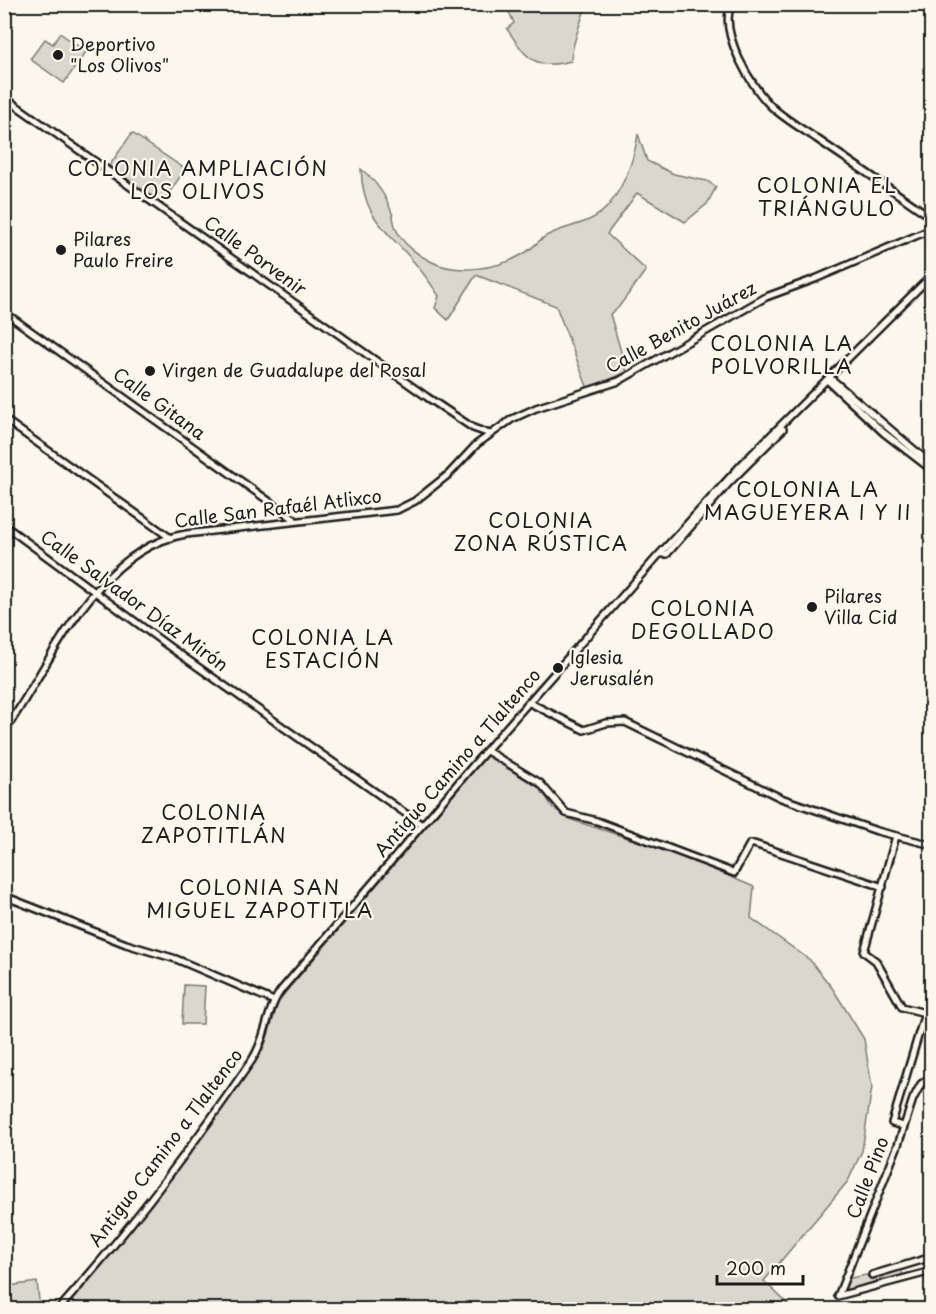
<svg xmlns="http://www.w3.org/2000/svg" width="936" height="1314" font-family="'Playpen Sans',sans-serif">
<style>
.green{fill:#dad7ce;stroke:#7b7a75;stroke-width:1.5}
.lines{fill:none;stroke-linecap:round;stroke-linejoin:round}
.secondary-casing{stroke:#1c1c1c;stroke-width:10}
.secondary{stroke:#fbf7ec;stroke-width:5}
.poi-dot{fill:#1c1c1c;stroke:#fbf7ec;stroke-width:2}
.labels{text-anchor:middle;stroke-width:4.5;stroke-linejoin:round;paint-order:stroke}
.poi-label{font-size:18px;fill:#1c1c1c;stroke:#fbf7ec;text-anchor:start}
.street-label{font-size:18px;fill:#1c1c1c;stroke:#fbf7ec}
.neighbourhood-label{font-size:20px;letter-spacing:1.5px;fill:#1c1c1c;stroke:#fbf7ec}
</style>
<rect width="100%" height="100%" fill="#fbf7ec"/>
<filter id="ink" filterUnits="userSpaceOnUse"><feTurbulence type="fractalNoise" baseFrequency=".0167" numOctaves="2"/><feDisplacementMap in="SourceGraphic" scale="12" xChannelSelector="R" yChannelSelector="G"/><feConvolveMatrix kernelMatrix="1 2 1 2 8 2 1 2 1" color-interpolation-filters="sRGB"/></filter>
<g filter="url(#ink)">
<!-- green -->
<g class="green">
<path d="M506,5H586C581,24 572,41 571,61C534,71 526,57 507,29L514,23Z"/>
<path d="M60,33L86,52L64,83L30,59L45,39L53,44Z"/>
<path d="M132,133L185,169L162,204L109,166Z"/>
<path d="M638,134L647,161L674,174L707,181L716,187L707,204L685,222L637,193L607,234L646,270L618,308L610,314L627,372L588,389L556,306L476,275L448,320L435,308L439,296C431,284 423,272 413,261C385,228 363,218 361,169C375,180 386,196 392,213C394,219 394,226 397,231C403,244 418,255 430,261C456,275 499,269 523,254C533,249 539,239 548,235C570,224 592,225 609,205C625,184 634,160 638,134Z"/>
<path d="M487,755L541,789L553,808L572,820L680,855L754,887L751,918L810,960L833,989L864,1039L872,1087L862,1151L848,1181L764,1281L793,1309L58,1310L106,1258L213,1120L265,1045L279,1000Z"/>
<path d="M184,985L205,986L203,1024H182Z"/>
<path d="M899,1269L902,1271V1276L839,1295L846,1279L866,1275L870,1278Z"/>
<path d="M37,1282L40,1309H12L9,1286Z"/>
</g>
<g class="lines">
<!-- secondary casing -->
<g class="secondary-casing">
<g id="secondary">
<path d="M732,4C717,30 752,89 772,107C785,119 802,129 817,139C855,165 894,191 932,218"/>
<path d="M929,4L932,6"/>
<path d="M4,97L427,397L473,428L490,434"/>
<path d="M4,312L294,519"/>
<path d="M829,377L932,465"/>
<path d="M827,380L884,433L932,470"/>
<path d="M4,419L169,537"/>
<path d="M4,525L171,648L422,825"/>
<path d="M660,554H667L728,484L783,429"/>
<path d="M530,703L584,730L606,723L625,722L781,798L877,831L932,845"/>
<path d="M4,732C51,664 95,549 186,534L397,510L415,501L449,474L477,444L512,419L536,408L619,381L766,297L815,279L932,229"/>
<path d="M487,751L540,783L566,813L597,821L729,871L734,873L750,844H754L883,887"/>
<path d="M896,836L864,952L876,961L902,1007L925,1013L892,1123L903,1126"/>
<path d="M4,896L126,944L176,959L274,1001"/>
<path d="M932,1076L921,1084L913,1099L898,1145L838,1296L932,1271"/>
<path d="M872,1275L932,1257"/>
<path d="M4,1282L9,1310"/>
<path d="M58,1310C128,1232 193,1146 252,1060C267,1038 266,1009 282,989L476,762L656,558L743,463L932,275"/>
</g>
</g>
<!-- secondary -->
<use href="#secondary" class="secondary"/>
</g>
</g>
<!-- markers -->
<g class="poi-dot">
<circle cx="58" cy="55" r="6"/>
<circle cx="61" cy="250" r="6"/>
<circle cx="150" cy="371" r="6"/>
<circle cx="812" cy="607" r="6"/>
<circle cx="558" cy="668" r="6"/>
</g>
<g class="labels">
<!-- poi labels -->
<g class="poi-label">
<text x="70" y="51">Deportivo<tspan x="70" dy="21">"Los Olivos"</tspan></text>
<text x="73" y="246">Pilares<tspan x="73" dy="21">Paulo Freire</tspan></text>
<text x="162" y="377">Virgen de Guadalupe del Rosal</text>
<text x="824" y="603">Pilares<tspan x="824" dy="21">Villa Cid</tspan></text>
<text x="570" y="664">Iglesia<tspan x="570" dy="21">Jerusalén</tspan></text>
</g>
<!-- street labels -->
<g class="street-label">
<text transform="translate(255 256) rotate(36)" y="6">Calle Porvenir</text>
<text transform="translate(681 328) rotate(-29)" y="6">Calle Benito Juárez</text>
<text transform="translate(159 404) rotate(36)" y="6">Calle Gitana</text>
<text transform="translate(278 509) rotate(-7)" y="6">Calle San Rafaél Atlixco</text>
<text transform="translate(134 601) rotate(36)" y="6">Calle Salvador Díaz Mirón</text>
<text transform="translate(458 763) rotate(-49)" y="6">Antiguo Camino a Tlaltenco</text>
<text transform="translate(166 1148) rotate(-53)" y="6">Antiguo Camino a Tlaltenco</text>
<text transform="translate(868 1178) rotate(-69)" y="6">Calle Pino</text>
</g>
<!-- neighbourhood labels -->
<g class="neighbourhood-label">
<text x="198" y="176">COLONIA AMPLIACIÓN<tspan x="198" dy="23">LOS OLIVOS</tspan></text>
<text x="827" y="193">COLONIA EL<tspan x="827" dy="23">TRIÁNGULO</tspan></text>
<text x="782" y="351">COLONIA LA<tspan x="782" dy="23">POLVORILLA</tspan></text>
<text x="808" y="497">COLONIA LA<tspan x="808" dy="23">MAGUEYERA I Y II</tspan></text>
<text x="541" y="528">COLONIA<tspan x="541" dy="23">ZONA RÚSTICA</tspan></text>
<text x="703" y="616">COLONIA<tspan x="703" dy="23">DEGOLLADO</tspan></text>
<text x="323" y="645">COLONIA LA<tspan x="323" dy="23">ESTACIÓN</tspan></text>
<text x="214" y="820">COLONIA<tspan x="214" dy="23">ZAPOTITLÁN</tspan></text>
<text x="260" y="895">COLONIA SAN<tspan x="260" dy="23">MIGUEL ZAPOTITLA</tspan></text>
</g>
</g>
<!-- margin -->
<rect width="936" height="1314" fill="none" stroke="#fbf7ec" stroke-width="24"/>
<rect x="12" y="12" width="912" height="1290" fill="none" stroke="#1c1c1c" stroke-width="2" filter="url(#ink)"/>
<!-- scale -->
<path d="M717 1275v9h86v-9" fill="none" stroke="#1c1c1c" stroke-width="3"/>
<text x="726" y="1275" font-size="18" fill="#1c1c1c" stroke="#fbf7ec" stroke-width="4.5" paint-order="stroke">200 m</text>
</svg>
